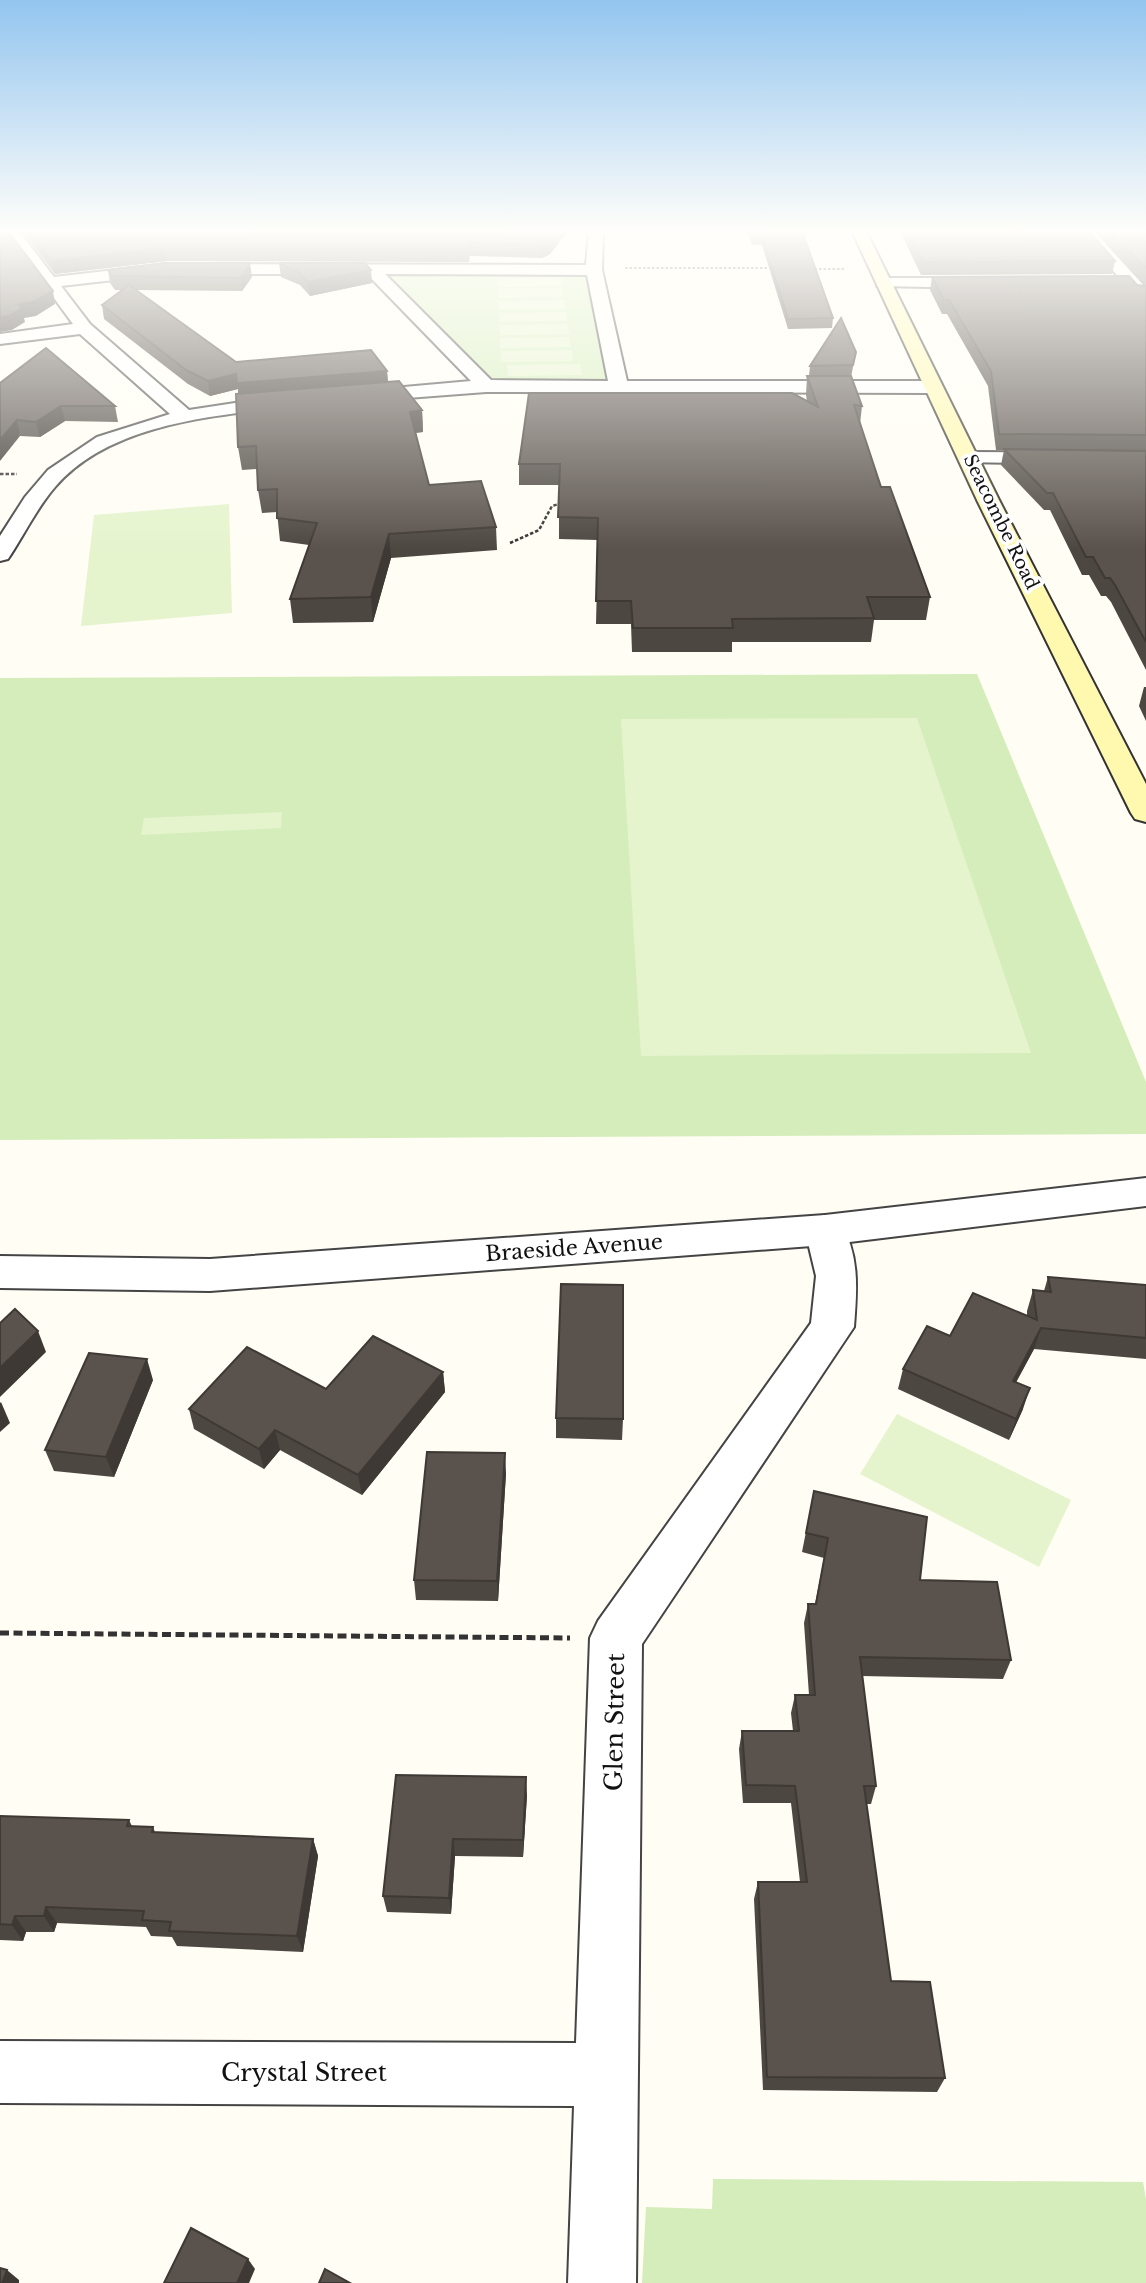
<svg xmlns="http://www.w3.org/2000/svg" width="1146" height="2283" font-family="'Libre Baskerville',serif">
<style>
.green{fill:#d4edba}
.pitch{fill:#e5f4cd}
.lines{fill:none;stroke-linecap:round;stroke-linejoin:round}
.minor-casing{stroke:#444;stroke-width:4}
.tertiary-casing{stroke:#444;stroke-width:4}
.secondary-casing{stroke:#333;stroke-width:4}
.path-far2{stroke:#333;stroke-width:2;stroke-dasharray:2.5 2;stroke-linecap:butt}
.path-far1{stroke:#333;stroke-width:2.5;stroke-dasharray:3.5 2;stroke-linecap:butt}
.path{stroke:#333;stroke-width:5;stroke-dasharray:9 4.5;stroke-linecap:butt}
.minor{fill:#fff;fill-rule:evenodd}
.tertiary{fill:#fff;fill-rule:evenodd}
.secondary{fill:#fff8af;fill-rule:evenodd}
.wall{fill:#4d4741}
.shaded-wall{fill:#3f3935}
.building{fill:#5a524c;stroke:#3f3935;stroke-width:2}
.labels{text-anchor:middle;stroke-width:7;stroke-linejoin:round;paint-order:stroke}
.far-street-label{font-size:18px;fill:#111;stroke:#fff}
.street-label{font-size:21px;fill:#111;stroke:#fff}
.near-street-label{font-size:24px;fill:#111;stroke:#fff}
</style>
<rect width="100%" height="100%" fill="#fffdf4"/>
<!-- green -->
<g class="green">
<path d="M378,271L591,272L614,385L491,384Z"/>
<path d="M977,674L1146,1082V1134L0,1140V678Z"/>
<path d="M713,2179L1143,2182L1146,2199V2283H642L646,2207L712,2209Z"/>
</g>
<!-- pitch -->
<g class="pitch">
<path d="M561,277L562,286L498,287V278Z"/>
<path d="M562,288L564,297L498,298V289Z"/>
<path d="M564,300L566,309L499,310L498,301Z"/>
<path d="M566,312L567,321L499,322V313Z"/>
<path d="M567,324L569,334L500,335L499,325Z"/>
<path d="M569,337L571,347L500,348V338Z"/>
<path d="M572,350L573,361L501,362V351Z"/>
<path d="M580,364L582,375L508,376L507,365Z"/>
<path d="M229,504L232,613L81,626L94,515Z"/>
<path d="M917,718L1031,1053L641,1056L621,719Z"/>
<path d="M282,812L281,828L141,835L144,818Z"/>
<path d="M897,1414L1071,1500L1039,1567L860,1474Z"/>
</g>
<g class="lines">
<!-- minor casing -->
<g class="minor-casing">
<g id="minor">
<path d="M5,231H19L54,277L167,264L586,265L589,231H603L602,270L627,381H933L942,387L933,393L486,392L355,402L345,396L348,392L471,381L367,274H167L61,286L90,324L189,410L288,395L298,401L288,407C211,416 109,424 55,487C36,509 24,535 8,559L0,561V536L25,497L48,470L97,437L170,414L80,334L0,344V334L73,324ZM385,274L587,275L608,381L491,380Z"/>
<path d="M1079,231H1094L1146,288V303L1140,302Z"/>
<path d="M883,278H983L991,283L983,288L877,286V280Z"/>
<path d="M969,452L1146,453V465L962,462L959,458L962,454Z"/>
<path d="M825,1215L839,1219C860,1255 857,1288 854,1327L642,1644L636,2283H568L574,2106L0,2103V2041L576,2043L590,1638L598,1621L811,1323L816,1276L805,1230L811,1219Z"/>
</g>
</g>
<!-- tertiary casing -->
<g class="tertiary-casing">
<path id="tertiary" d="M1146,1178V1206L825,1245L210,1291L0,1288V1256L210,1259L825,1215Z"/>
</g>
<!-- secondary casing -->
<g class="secondary-casing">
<path id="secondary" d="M852,231H866L999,500L1146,784V822L1135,819L1131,813L977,500Z"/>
</g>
<!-- path-far2 -->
<g class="path-far2">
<path d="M625,268H774"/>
<path d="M810,269H844"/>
</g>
<!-- path-far1 -->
<g class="path-far1">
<path d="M0,474H17"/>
<path d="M510,543L539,530L552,506L562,503"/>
</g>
<!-- path -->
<path class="path" d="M0,1633L570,1638"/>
<!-- minor -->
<use href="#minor" class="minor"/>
<!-- tertiary -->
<use href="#tertiary" class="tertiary"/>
<!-- secondary -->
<use href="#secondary" class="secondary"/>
</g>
<!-- wall -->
<g class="wall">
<path d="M22,231H568L550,254L542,258L470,256L469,262L167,261L55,274Z"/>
<path d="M747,231H802L833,318L832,328L788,329L762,245H752Z"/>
<path d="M900,231H1089L1115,261L1112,274L921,275Z"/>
<path d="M1096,231H1146V286Z"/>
<path d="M279,263L372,283L310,296L300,285L281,277Z"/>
<path d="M108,270L252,277L242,291L135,290L236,362L387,371L388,382L422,410L423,432L415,433L429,485L496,527L497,550L391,558L373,622L293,623L290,599L309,545L280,541L277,512L262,513L258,490L257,469L242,470L238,447V389L210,396L188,384L104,319L102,305L122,290H115L110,283Z"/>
<path d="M932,277L1137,285L1146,286V670L1111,602L1106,596H1101L1089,575H1082L1050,510H1044L1001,465L1004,450H996L988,386L947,314H942L930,290Z"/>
<path d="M856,352L851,377L862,406L860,424L881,487L930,597L926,620H874L871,642H732V652H632L631,624H596L598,540L559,539V485H519V464L807,401L806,395L807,376H809L810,366Z"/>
<path d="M0,383L115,406L118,422L65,421L40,437L20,436Z"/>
<path d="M1144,687H1146V721L1139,706Z"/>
<path d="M1048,1277L1146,1285V1359L1034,1349L1016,1382L1023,1409L1009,1440L898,1389L903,1369L950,1336L1027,1316V1311L1033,1290L1044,1291Z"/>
<path d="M443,1372L445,1392L362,1495L280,1450L264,1469L194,1429L189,1409Z"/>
<path d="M153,1380L114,1477L54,1471L45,1450Z"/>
<path d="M556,1418L623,1419L622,1440L556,1438Z"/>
<path d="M506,1473L498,1601L416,1600L414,1580Z"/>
<path d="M814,1491L920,1580L1011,1660L1003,1679L862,1676L876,1786L871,1804H866L891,1981L945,2078L937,2092L763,2090L754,1899L758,1882H800L791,1803H743L739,1749L742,1731H793L791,1713L795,1695H809L804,1623L808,1604H815L824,1558L802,1552Z"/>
<path d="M396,1775L527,1795L523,1857L455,1856L451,1914L387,1912L383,1896Z"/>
<path d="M0,1816L129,1820L132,1826L153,1827L155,1832L313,1839L318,1856L303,1952L177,1946L172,1937L151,1936L146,1927L57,1923L54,1932H26L23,1941L0,1940Z"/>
</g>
<!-- shaded-wall -->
<g class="shaded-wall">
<path d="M559,231H568L550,254L542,258V245Z"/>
<path d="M165,248L167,261L55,274L52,261Z"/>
<path d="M250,263L252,277L242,291L240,278Z"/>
<path d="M371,270L372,283L310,296L308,282Z"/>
<path d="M53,291L55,304L36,316L24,318L25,322L12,330L0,332V317L19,304Z"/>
<path d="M387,371L388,386L239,398L238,389L210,396L208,381L236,374Z"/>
<path d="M61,406L65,421L40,437L36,422Z"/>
<path d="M422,410L423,432L411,433L410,412Z"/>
<path d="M17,420L20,436L0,461V440Z"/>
<path d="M389,534L391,558L373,622L371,597Z"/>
<path d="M1041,1328L1034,1349L1006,1401L1013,1381Z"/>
<path d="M38,1331L46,1352L0,1397V1368Z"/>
<path d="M147,1359L153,1380L114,1477L106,1457Z"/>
<path d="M443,1372L445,1392L362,1495L358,1475Z"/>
<path d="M1030,1388L1023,1409L1009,1440L1016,1419Z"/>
<path d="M1,1402L10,1423L0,1432V1403Z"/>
<path d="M275,1430L280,1450L264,1469L259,1449Z"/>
<path d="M505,1453L506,1473L498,1601L497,1581Z"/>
<path d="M526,1777L527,1795L523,1857V1840Z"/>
<path d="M313,1839L318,1856L303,1952L297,1936Z"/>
<path d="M453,1839L455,1856L451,1914L449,1898Z"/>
<path d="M46,1907L57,1923L54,1932L44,1916Z"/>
<path d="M15,1916L26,1932L23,1941L12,1925Z"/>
<path d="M248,2259L255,2269L249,2283H237Z"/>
<path d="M7,2270L19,2280V2283H2Z"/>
</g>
<!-- building -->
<g class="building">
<path d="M0,231H8L53,291L33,302L19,304L22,308L9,316L0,317Z"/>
<path d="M29,231H559L550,242L542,245L469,243V249L165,248L52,261Z"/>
<path d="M751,231H802L833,318L788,319L762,236H753Z"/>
<path d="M908,231H1089L1115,261L923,262Z"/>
<path d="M1110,231H1146V269Z"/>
<path d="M165,263H250L240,278L112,276L108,270Z"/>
<path d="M279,263H365L371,270L308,282L298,272Z"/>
<path d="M1129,276L1137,285L1146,286V435L999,434L991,371L949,300H944L932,277Z"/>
<path d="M129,285L236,362L371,350L387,371L237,383L236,374L208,381L186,370L102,305Z"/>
<path d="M841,318L856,352L853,365L810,366Z"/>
<path d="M46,348L115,406H61L36,422L17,420L0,440V383Z"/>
<path d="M807,376H851L862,406L854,405L881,487H890L930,597H867L874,618L732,619L733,628H633L631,601H596L598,518L558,517L560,464H519L529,393H792L818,407Z"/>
<path d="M399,381L422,410L410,412L429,485L481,481L496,527L389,534L371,597L290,599L317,523L277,518V489L258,490L256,446L238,447L236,394Z"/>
<path d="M1004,449L1146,451V642L1115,585L1110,578H1105L1093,557H1086L1053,493H1047Z"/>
<path d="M1048,1277L1146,1285V1338L1041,1328L1013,1381L1030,1388L1016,1419L903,1369L927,1326L950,1336L973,1293L1037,1320L1033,1290L1051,1292Z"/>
<path d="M561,1284L623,1285V1419L556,1418Z"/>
<path d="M15,1309L38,1331L0,1368V1323Z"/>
<path d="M373,1336L443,1372L358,1475L275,1430L259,1449L189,1409L247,1347L326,1389Z"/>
<path d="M89,1353L147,1359L106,1457L45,1450Z"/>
<path d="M427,1452L505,1453L497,1581L414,1580Z"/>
<path d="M814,1491L927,1517L920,1580L997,1582L1011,1660L860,1657L876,1786H864L891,1981L930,1982L945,2078L767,2077L758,1882H807L795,1786L746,1785L742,1731H799L795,1695H815L808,1604H816L828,1538L806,1533Z"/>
<path d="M396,1775L526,1777L523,1840L453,1839L449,1898L383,1896Z"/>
<path d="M0,1816L129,1820L127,1826L153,1827L152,1832L313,1839L297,1936L169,1931L171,1922L142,1920L144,1911L46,1907L44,1916H15L12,1925L0,1924Z"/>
<path d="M191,2228L248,2259L237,2283H164Z"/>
<path d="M0,2268L7,2270L2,2283H0Z"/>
<path d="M325,2269L350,2283H319Z"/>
</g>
<!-- sky -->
<linearGradient id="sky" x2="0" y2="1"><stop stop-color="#93c5ef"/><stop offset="0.42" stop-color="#fffefa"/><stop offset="1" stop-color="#fffefa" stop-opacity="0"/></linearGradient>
<rect width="1146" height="550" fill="url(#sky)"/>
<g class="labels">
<!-- far-street labels -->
<g class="far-street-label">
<text transform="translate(1001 522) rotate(64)" y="6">Seacombe Road</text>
</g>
<!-- street labels -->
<g class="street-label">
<text transform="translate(574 1248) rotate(-4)" y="7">Braeside Avenue</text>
</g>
<!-- near-street labels -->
<g class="near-street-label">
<text transform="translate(615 1722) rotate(-89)" y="8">Glen Street</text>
<text x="304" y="2081">Crystal Street</text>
</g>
</g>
</svg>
